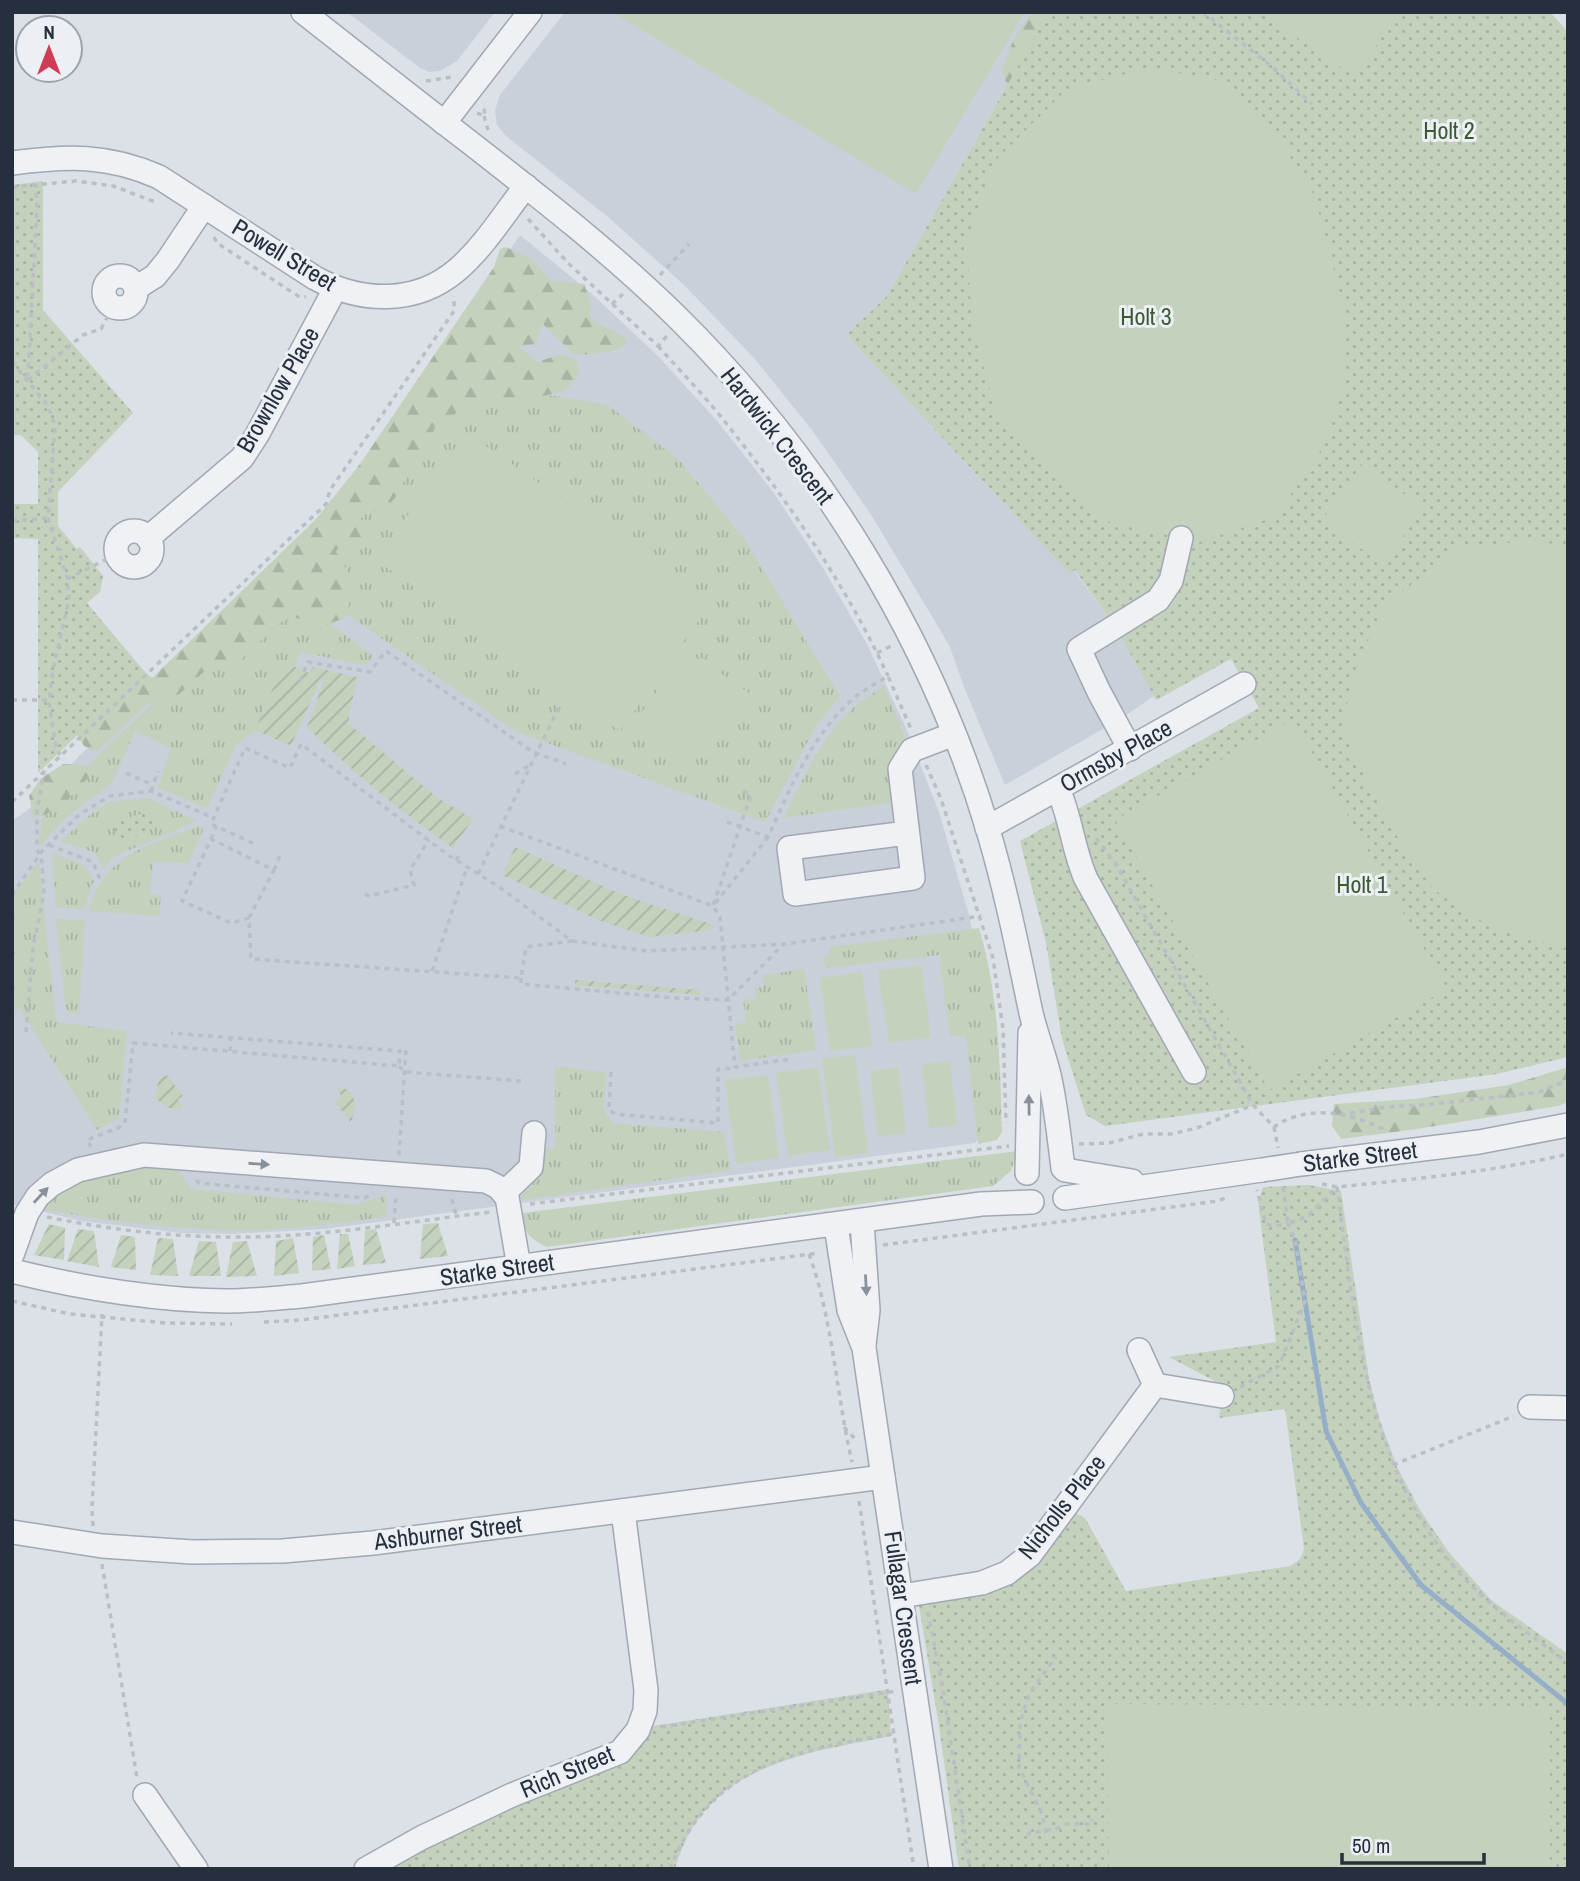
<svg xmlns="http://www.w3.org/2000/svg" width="1580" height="1881" font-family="'Archivo Narrow',sans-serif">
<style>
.built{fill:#cad0d9}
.grass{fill:url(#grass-tufts)}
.forest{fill:url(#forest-firs)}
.park{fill:url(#park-dots)}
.garden{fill:url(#garden-furrows)}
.pitch{fill:#c3d1bd}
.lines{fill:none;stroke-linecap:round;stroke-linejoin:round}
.stream{stroke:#96afc9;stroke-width:5}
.minor-casing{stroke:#a2a8b1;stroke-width:26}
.path{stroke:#bbbfc5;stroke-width:3.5;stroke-dasharray:5 5;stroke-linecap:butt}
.minor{stroke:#eff1f5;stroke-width:23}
.minor-bridge-casing{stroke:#a2a8b1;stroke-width:26;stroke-linecap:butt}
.minor-bridge{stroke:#eff1f5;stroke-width:23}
.oneway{fill:#8a909a}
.labels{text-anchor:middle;stroke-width:6;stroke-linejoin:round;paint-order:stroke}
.park-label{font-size:24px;fill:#3b5a33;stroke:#ecf0f5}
.street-label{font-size:24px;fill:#262f3e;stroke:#ecf0f5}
</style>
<defs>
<pattern id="grass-tufts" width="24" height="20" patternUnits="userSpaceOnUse" patternTransform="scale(1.75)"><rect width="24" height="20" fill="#c3d1bd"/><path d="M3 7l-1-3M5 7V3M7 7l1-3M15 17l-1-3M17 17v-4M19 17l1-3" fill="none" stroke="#a7b4a4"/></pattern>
<pattern id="forest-firs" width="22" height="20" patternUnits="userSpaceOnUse" patternTransform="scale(1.75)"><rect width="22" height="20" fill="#c3d1bd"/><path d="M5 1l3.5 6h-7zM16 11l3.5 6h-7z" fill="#a7b4a4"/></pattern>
<pattern id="park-dots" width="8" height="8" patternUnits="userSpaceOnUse" patternTransform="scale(1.75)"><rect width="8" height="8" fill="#c3d1bd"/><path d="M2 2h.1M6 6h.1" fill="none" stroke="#a7b4a4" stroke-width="1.8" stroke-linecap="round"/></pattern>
<pattern id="garden-furrows" width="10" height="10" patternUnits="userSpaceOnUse" patternTransform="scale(1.75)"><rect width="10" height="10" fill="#c3d1bd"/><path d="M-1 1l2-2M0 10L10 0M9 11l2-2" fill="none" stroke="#a7b4a4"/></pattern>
</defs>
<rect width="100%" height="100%" fill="#dce1e7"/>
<!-- built -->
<g class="built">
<path d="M347,12H495L457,61L440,71L429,72L420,68Z"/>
<path d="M565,12H1049L887,296L849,332V338L1069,573L1074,570L1117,630L1154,696L1122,718L1005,785L966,692L949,645L870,513L812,430L754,358L684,285L608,217L505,135L497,125L495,110L500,95Z"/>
<path d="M520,235L592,294L658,356L718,422L774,493L823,568L868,646L906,728L939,812L969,915L989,1012L990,1127L975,1143L325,1229L232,1234L181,1233L81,1221L12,1204V821L40,801L78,757L325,519Z"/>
</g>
<!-- grass -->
<g class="grass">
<path d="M451,355L549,395L608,405L678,459L744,538L840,696L816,726L765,822L517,732L289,574Z"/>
<path d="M276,583L373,656L366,665L300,652L296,667L284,662L255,730L236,745L207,808L158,788L171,748L135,731L113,782L68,816L39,846L43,809Z"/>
<path d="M884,686L907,742C886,762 891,776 894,802L784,818C802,779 821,738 853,708C862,700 874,693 884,686Z"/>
<path d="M148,798L197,821L113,857L104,869L94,852L60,842L88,816L110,802Z"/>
<path d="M198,826L204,828L188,863L153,862L150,894L161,895L159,916L89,911C103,854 150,845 198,826Z"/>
<path d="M52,853L82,864L94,880L84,909L56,908Z"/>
<path d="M39,862L56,1022L127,1031L119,1118L97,1130L20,1009H12V897Z"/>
<path d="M56,919L85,920L79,1014L66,1012Z"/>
<path d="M979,928C999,995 1000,1063 1002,1132L997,1140L978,1144L966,1036H950L939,955L826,968L823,957L829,956V947Z"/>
<path d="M804,969L816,1050L740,1061L735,1024L746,1022L743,1000L756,998L755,988L764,987L763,975Z"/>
<path d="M555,1066L606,1072L604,1111L613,1123L723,1132L731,1170L522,1200V1195C540,1180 540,1172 542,1150L555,1148Z"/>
<path d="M1018,1151L1011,1171L993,1186L547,1247C530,1239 523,1232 522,1213Z"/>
<path d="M175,1167L192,1189L357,1205L386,1195V1217C336,1223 283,1231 232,1230C170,1229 108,1221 47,1210L44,1207C82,1170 125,1169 175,1167Z"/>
</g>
<!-- forest -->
<g class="forest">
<path d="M1032,12H1073L1009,91L1002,71L1014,38Z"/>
<path d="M506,247L532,259L551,281L584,284L590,300V315L594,322L622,335L628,342C616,354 591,354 575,355L542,323L536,344L518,346L538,362L560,354L577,360L579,375L565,391L530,399L482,396L433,428L430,437L439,444C427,452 415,461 407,475C402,483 400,492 394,499C384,510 372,509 361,518L362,539L340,544L336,552C354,579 354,589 345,618L320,627C312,624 302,618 294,618C269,617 250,673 208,668L174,699L147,704L97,752L84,746L64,712L144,671L152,678L316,519L360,464L494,267L500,249Z"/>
<path d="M63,764L85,765L91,774C75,793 58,813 33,818L29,796L40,779Z"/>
<path d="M1568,1067V1102L1558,1106L1417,1129L1341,1139L1332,1126L1334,1104L1415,1099L1509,1085Z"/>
</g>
<!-- park -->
<g class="park">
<path d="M1049,12H1550L1568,32V1057L1497,1074L1105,1126L1086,1115L1062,1039L1046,943L1020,841L1259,708L1231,659L1156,700L1117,630L1075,570L1069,573L849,338V332L887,296Z"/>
<path d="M43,181V310L133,413L58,492V526L77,549L80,547L103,576L100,592L87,603L144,671L38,773V539L13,538L12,504H38V452L21,435H12V185Z"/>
<path d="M147,812L157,826L121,843L116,841L114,822Z"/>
<path d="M1309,1185L1341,1191L1369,1379L1379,1418L1397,1467L1420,1510L1448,1551L1491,1600L1568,1654V1869H959L939,1726L917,1594L982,1583L1064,1508L1085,1518L1126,1591L1290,1566C1299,1561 1302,1558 1304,1548L1285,1409L1219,1418L1224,1386L1169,1357L1276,1342L1258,1202L1263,1187Z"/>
<path d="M884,1690L888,1692L891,1736C802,1754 704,1765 675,1869H386L440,1836L620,1761L642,1744L653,1726Z"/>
</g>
<!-- garden -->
<g class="garden">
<path d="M284,662L309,673L313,667L357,677L348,723L438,798L473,819L453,848C400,811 352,772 307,727L323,683L321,678L291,746L255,730Z"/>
<path d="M515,847L623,895L714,925L711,930L649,937L598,920L502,875Z"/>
<path d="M575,980L700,990V995L575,985Z"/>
<path d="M167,1075L183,1096L178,1099L183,1106L181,1109L169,1108L155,1098L159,1079Z"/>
<path d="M336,1088L346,1089L353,1095L355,1108L351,1123L335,1102L342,1097Z"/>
<path d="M438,1223L448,1256L420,1259L423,1224Z"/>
<path d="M49,1224L65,1228L64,1260L34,1255Z"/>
<path d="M78,1229L94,1231L99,1267L67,1261Z"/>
<path d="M376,1229L386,1263L363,1265L365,1231Z"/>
<path d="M340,1234H348L355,1266L337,1269Z"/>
<path d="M121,1235L135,1237L136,1270L111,1267Z"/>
<path d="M324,1235L331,1269L312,1271L313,1237Z"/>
<path d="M158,1238L173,1239L178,1276L150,1275Z"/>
<path d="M293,1238L299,1273L274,1276L276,1241Z"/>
<path d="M199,1241L216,1242L221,1276H189Z"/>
<path d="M247,1241L257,1276L226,1277L233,1242Z"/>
</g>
<!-- pitch -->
<g class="pitch">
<path d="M620,12H1025L916,194L618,16Z"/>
<path d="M1259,12H1399L1355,77Z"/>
<path d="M1149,68L1214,79L1269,124L1314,195L1342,301V394L1317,459L1274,517L1200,542L1111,523L1053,475L996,411L972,326L967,245L994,162L1067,89Z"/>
<path d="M466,432L711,603L620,731L376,560Z"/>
<path d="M1362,464L1424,508L1383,565L1322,520Z"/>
<path d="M1537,540L1568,548V947L1563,948L1490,927L1433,889L1387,821L1341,729L1355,671L1383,606L1461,547Z"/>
<path d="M684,656L691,660L701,658L709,661L716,670L750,694L754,704L752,711L691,746L678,748L628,730Z"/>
<path d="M1293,719L1447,989L1269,1090L1115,820Z"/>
<path d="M921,965L931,1037L889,1043L878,971Z"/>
<path d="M862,972L872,1046L830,1051L820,978Z"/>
<path d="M855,1055L868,1153L835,1157L822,1059Z"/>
<path d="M950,1061L957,1125L929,1128L922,1064Z"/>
<path d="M818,1067L830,1150L788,1156L776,1073Z"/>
<path d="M898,1067L906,1133L878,1136L870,1071Z"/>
<path d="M768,1075L779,1158L736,1164L725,1080Z"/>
<path d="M1108,1704L1550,1707V1869H1109Z"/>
</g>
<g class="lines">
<!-- stream -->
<path class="stream" d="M1295,1240L1326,1431L1361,1503L1421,1585L1568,1704"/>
<!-- minor casing -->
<g class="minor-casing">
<g id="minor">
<path d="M303,12C358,55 412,98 468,141C540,197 612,253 677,317C819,457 931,639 988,830C1006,890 1018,951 1031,1013C1036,1034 1044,1054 1049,1075C1056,1105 1059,1137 1063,1168"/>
<path d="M444,123L530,12"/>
<path d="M12,163C67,156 107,154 159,177L315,278C361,303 416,305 457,270C484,247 504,214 526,186"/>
<circle cx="120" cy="292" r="16"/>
<path d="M136,288L155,276L168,260L204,206"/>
<circle cx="134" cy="549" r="18"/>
<path d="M148,538L242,458L257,435L335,289"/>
<path d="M1130,749L1099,692L1079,649L1158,600L1171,581L1181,538"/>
<path d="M1058,789C1071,818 1073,850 1086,879L1194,1072"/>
<path d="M987,828L1244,684"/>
<path d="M907,833L789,848L795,894L913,878L900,769L912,750L954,734"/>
<path d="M1301,1164L1479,1142L1568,1125"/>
<path d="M1065,1170L1132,1181"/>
<path d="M1027,1173L1030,1033"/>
<path d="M504,1193L531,1167L534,1133"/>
<path d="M1065,1198L1262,1170"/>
<path d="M862,1222L868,1310L864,1345"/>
<path d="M836,1226L849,1310L864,1348L941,1869"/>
<path d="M12,1255L27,1213L38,1196L52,1184L78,1170L144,1155L486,1181L498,1187L507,1197L519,1267"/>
<path d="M12,1271C82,1288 155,1300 226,1301C252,1301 277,1298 302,1296L981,1204L1032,1202"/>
<path d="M1139,1350L1155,1385"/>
<path d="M1530,1407L1568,1408"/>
<path d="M12,1532L102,1546L192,1552L283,1551L373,1543L883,1477"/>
<path d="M901,1596L982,1583L1007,1573L1030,1555L1155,1385L1222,1396"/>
<path d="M145,1795L196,1869"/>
<path d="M366,1869L421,1838L512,1795L620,1752L638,1730L645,1711L646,1690L623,1511"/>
</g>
</g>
<!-- path -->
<g class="path">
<path d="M1203,12L1271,66L1312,104"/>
<path d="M426,81L453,77"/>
<path d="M477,113L484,116L485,104"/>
<path d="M484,116L488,130"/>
<path d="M12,187L76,181L113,186L158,203"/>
<path d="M528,219L569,264L658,346L668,335"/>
<path d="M214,237L217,243L298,296L306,297"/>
<path d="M660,275L689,244"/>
<path d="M612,304L623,294"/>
<path d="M658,346C681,372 705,396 726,423C788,501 846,585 888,676"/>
<path d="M12,362L48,406L55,426L48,518L67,577L69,599L53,669L49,703L56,747L60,755"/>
<path d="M25,376L28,374L37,207L36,185"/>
<path d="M28,380L83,335L101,329L113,307"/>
<path d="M12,521L48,518"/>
<path d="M67,579L117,554"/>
<path d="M877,653L891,646"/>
<path d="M300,681L308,662L370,672L386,651L533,752L566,764"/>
<path d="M12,700H50"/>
<path d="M926,765L941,799L993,958L1003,1029L1006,1123"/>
<path d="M126,773L153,785"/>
<path d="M515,774L528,766"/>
<path d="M151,791L158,771"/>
<path d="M743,791L751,795L713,906L769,836"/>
<path d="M12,802L326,504L330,490L454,311V296"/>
<path d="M727,822L768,837C791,787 812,734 855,697C865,689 877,683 888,676L911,729"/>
<path d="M500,826L713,906L720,917L735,1067L791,1059"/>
<path d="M1096,838L1114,861L1253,1105L1274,1127C1306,1104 1349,1112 1383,1129L1384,1134"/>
<path d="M211,839L216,827"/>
<path d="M49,845L93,862L101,882"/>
<path d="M456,860L462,852"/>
<path d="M274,870L280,856"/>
<path d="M478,874L561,703"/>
<path d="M365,894L369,896L414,885L410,870L429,840"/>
<path d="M12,895L42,851L80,814L110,796L151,791L214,818"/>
<path d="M249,918L231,923L182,901L211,839L274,870L249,918L251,959L521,978L526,947L572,941L499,887L448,855L301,744L290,768L245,748L211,824L255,844"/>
<path d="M572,941L647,951L785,944L981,916"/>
<path d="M432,971L467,867"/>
<path d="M521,978V984L676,998L728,1000L783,945"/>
<path d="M26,1032L33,947L44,894L42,862L37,849V812L44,771"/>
<path d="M230,1051L231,1037"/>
<path d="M399,1066L405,1072L522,1081"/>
<path d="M611,1072L609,1110L615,1114L718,1123V1069L734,1068"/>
<path d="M1340,1115L1386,1107L1425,1105L1539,1092L1568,1080"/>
<path d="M1274,1127L1278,1148"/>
<path d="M1079,1144L1109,1143L1143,1134H1171L1197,1128L1253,1105"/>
<path d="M91,1147L87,1140L120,1127L125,1123L133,1043L399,1066L400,1051L171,1033"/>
<path d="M399,1155L406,1049"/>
<path d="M196,1180L199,1183L365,1198L373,1193"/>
<path d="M1322,1184L1337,1187C1414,1179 1492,1172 1568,1154"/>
<path d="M1283,1187L1288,1224L1308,1216L1337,1187C1355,1318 1365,1456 1451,1563C1483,1603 1528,1633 1568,1663"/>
<path d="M452,1199L456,1215"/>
<path d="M530,1204L1009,1146"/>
<path d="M47,1217C107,1229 170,1237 232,1237C318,1238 405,1222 491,1212"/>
<path d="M394,1223L396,1194"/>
<path d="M883,1245L1218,1201L1228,1197"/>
<path d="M809,1254C833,1320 836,1393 852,1462"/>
<path d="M12,1301L70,1314L165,1323L232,1324"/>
<path d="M264,1322L301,1320L819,1253"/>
<path d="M1240,1387L1279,1366L1305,1301L1295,1240L1288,1224L1274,1226L1266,1224L1257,1190"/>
<path d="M844,1427L855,1439"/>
<path d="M1393,1465L1514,1416"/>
<path d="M859,1501L914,1869"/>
<path d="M93,1526L92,1508L102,1314"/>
<path d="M102,1564L137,1778"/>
<path d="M928,1612L942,1684L970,1869"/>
<path d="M661,1727L896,1691"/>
<path d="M1046,1833L1042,1814L1019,1767L1020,1723L1030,1692L1056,1657"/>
<path d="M1029,1836V1833L1056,1829L1067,1824H1092V1819"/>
<path d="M670,1869C710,1765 795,1750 894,1734"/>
</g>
<!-- minor -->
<use href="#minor" class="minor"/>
<!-- minor-bridge casing -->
<g class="minor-bridge-casing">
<path id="minor-bridge" d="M1262,1170L1301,1164"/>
</g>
<!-- minor-bridge -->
<use href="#minor-bridge" class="minor-bridge"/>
</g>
<!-- one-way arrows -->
<defs><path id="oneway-solid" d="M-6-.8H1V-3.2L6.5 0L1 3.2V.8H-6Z" transform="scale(1.75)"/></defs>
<g class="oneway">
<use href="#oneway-solid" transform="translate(1029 1105) rotate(-91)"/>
<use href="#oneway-solid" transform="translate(259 1164) rotate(4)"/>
<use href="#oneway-solid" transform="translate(41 1195) rotate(-47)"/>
<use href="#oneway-solid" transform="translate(866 1285) rotate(87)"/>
</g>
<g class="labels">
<!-- park labels -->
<g class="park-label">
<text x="1449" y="139">Holt 2</text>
<text x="1146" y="325">Holt 3</text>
<text x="1362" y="893">Holt 1</text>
</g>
<!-- street labels -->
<g class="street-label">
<text transform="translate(284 255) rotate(31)" y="8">Powell Street</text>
<text transform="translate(278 390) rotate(-60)" y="8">Brownlow Place</text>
<text transform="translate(777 436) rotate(52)" y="8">Hardwick Crescent</text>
<text transform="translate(1116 756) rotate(-29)" y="8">Ormsby Place</text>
<text transform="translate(1360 1157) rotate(-7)" y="8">Starke Street</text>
<text transform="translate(497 1270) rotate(-8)" y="8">Starke Street</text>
<text transform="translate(1062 1507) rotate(-52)" y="8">Nicholls Place</text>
<text transform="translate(448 1533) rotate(-7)" y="8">Ashburner Street</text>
<text transform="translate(903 1608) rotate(82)" y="8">Fullagar Crescent</text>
<text transform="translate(567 1772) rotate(-23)" y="8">Rich Street</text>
</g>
</g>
<!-- border -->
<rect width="1580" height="1881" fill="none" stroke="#262f3e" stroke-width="28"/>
<!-- north arrow -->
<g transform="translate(49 49)"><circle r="33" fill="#ecf0f5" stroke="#9da3ac" stroke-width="2"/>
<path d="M0-5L12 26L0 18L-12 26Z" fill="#d13c55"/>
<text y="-10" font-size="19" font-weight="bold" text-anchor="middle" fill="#262f3e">N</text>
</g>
<!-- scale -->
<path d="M1342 1853v10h142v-10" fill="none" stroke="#262f3e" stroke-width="3.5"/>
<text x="1352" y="1853" font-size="21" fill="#262f3e" stroke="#ecf0f5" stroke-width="5" paint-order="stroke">50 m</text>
</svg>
